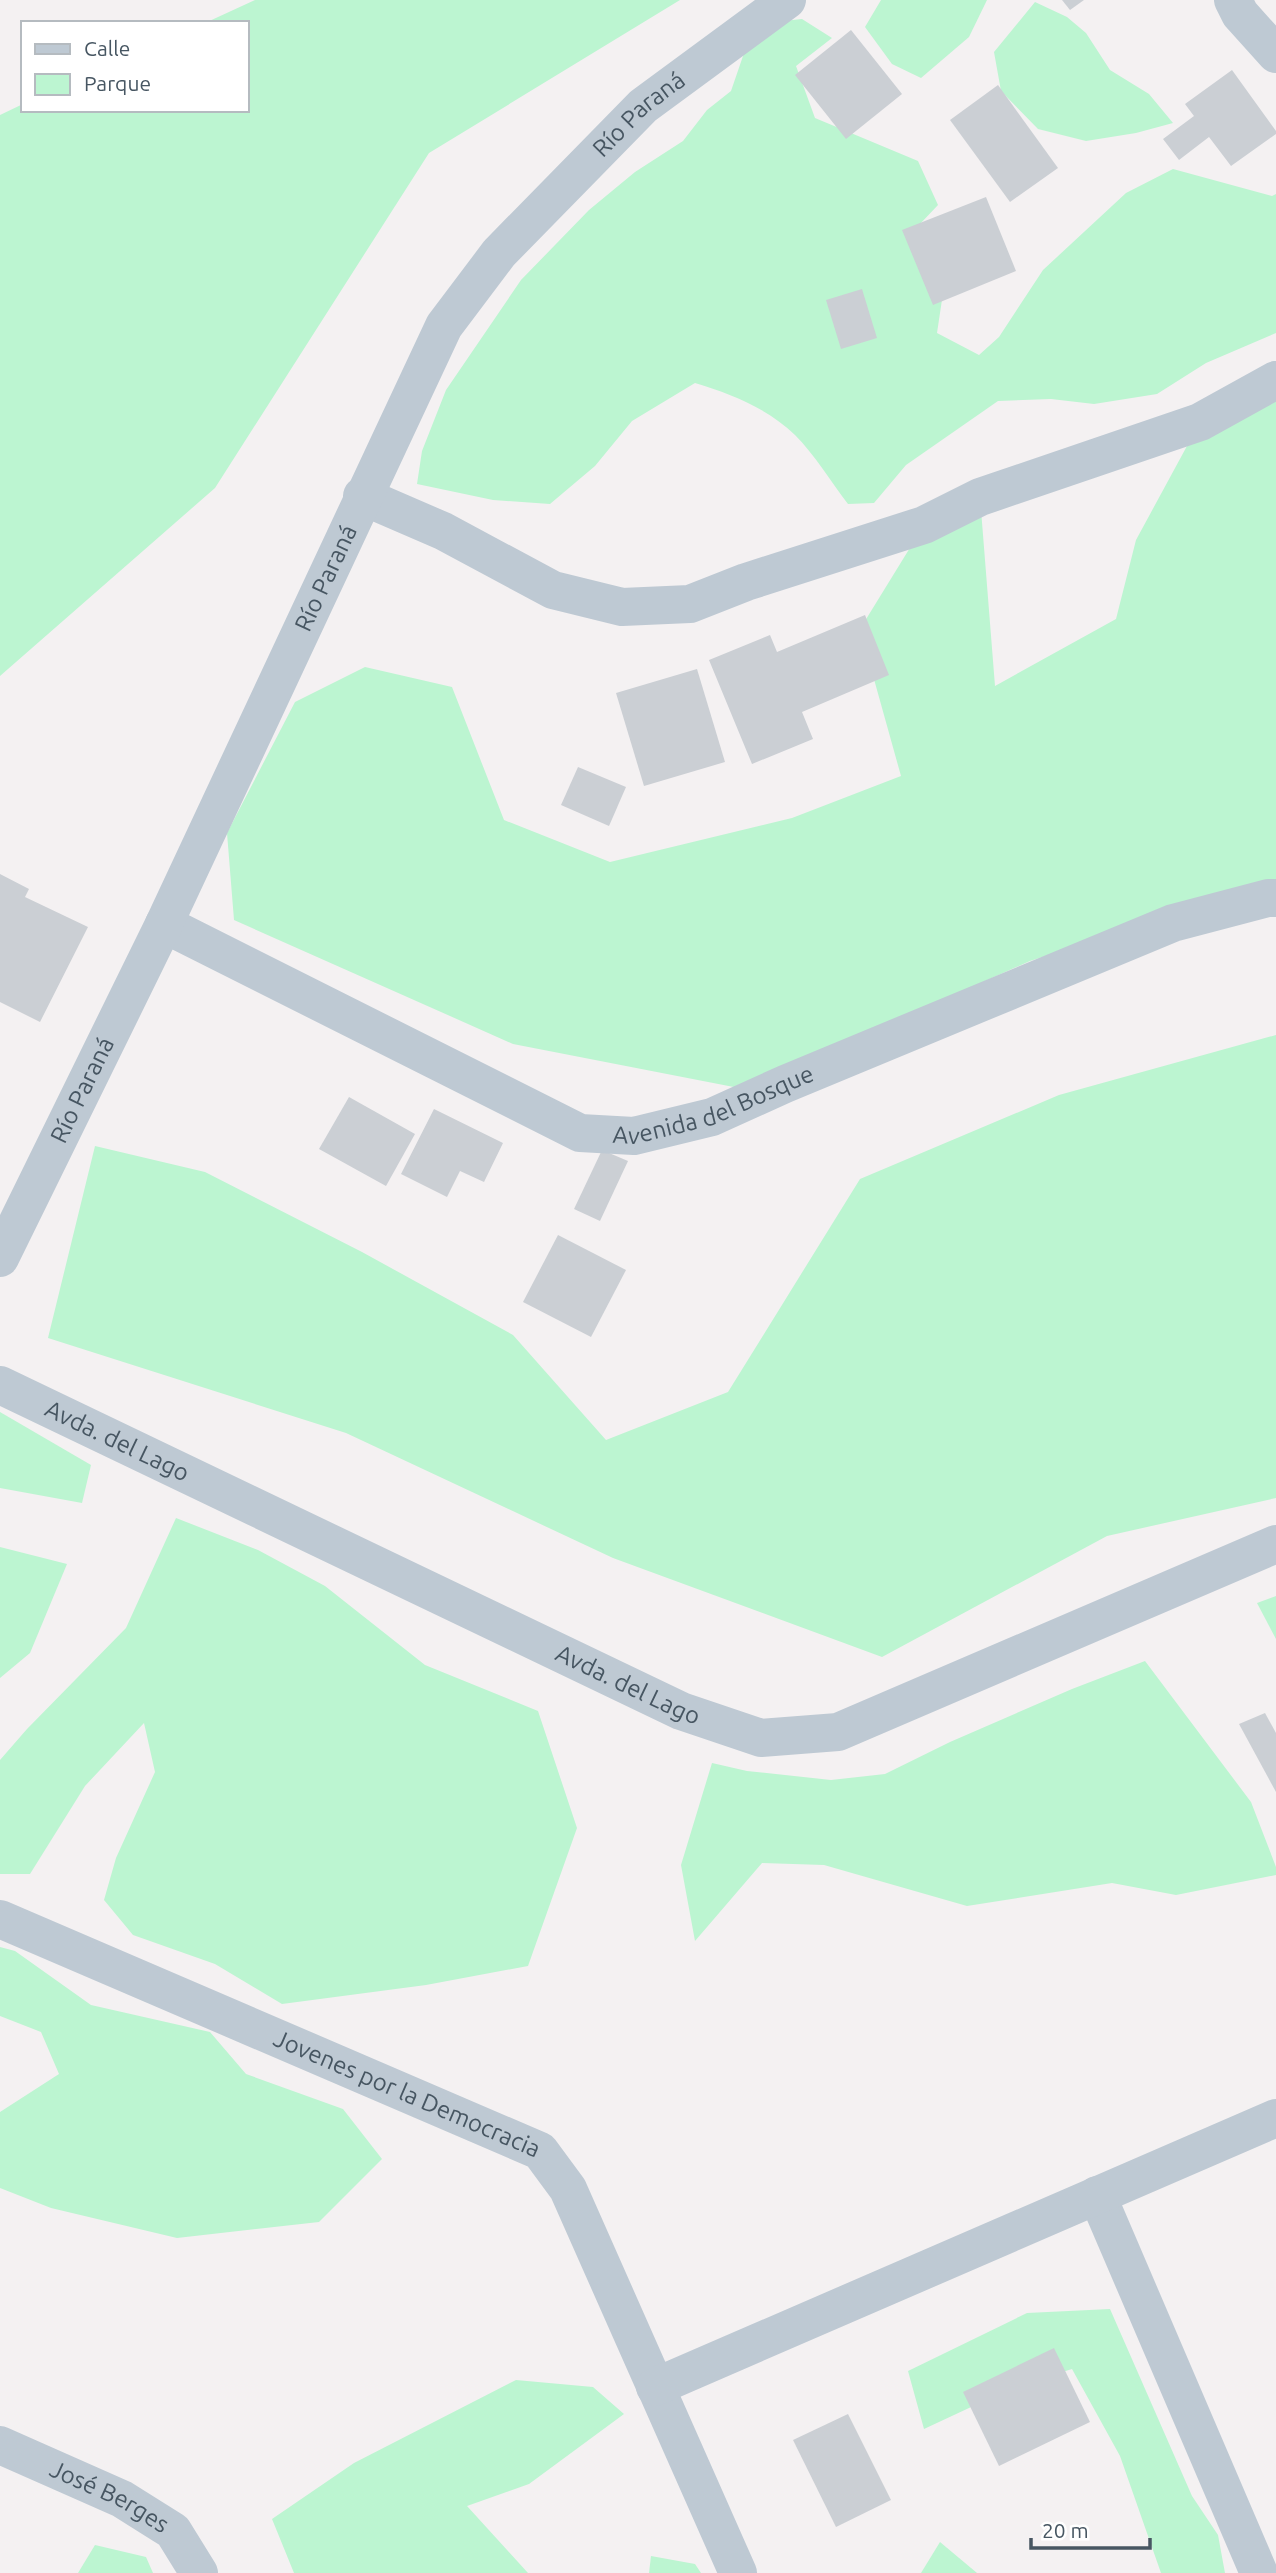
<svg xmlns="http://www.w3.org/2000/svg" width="1276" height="2573" font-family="Ubuntu,sans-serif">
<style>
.green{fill:#bcf5d1}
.building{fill:#cbcfd4}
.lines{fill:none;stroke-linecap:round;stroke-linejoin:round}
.street{stroke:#bec9d3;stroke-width:38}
.labels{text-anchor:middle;stroke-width:5;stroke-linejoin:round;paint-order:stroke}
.street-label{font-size:24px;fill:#475662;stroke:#fff}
</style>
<rect width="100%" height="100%" fill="#f4f1f2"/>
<!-- green -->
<g class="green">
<path d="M255,0H680L429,153L215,488L0,676V115L23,104V110H247V23H205Z"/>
<path d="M881,0H987L969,37L921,78L892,64L865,27Z"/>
<path d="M1035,2L1067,17L1086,33L1110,70L1149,94L1173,123L1136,133L1086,141L1038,129L1001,91L994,52Z"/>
<path d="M802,19L832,38L796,66L815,118L918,161L938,205L919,225L943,293L937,333L979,355L999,337L1043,270L1126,193L1173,169L1272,196L1276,194V333L1206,363L1157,394L1094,404L1051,399L998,401L906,465L874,503L848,504C831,482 815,455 795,435C767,408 731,394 695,383L632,421L595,466L550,504L493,500L417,484L422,451L446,390L521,280L589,210L635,172L683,141L707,110L731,91L754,24Z"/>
<path d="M1276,380V881L1030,961L744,1089L513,1044L234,920L227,833L295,702L365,667L452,687L504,820L610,862L792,818L901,776L860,629L924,525L980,497L995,686L1116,619L1136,540L1200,422Z"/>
<path d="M1276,1035V1498L1107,1536L882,1657L613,1558L346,1433L48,1338L95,1146L205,1172L362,1252L513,1335L606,1440L728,1392L860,1179L1059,1095Z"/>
<path d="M0,1412L91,1465L82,1503L0,1488Z"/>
<path d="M176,1518L258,1550L325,1586L425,1665L538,1711L577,1828L528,1966L426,1985L282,2004L215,1964L133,1935L104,1900L116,1858L155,1772L144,1723L85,1786L30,1874H0V1760L27,1729L126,1628Z"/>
<path d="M0,1547L67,1564L30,1653L0,1678Z"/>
<path d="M1276,1596V1639L1257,1603Z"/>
<path d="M1145,1661L1251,1802L1276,1867V1875L1176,1895L1112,1883L967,1906L824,1865L762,1863L695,1941L681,1865L712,1763L747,1771L831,1780L885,1774L950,1742L1072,1689Z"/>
<path d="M0,1947L15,1951L91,2005L210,2032L246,2074L343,2109L382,2159L319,2222L177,2238L51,2208L0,2188V2112L59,2074L41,2032L0,2016Z"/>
<path d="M1110,2309L1192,2496L1218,2535L1225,2573H1161L1120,2456L1072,2369L1014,2387L924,2429L908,2371L1027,2313Z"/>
<path d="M516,2380L593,2387L624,2414L529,2484L467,2506L528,2573H294L272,2519L354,2463Z"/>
<path d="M940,2542L977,2573H921Z"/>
<path d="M95,2545L146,2557L153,2573H78Z"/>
<path d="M651,2556L695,2564L701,2573H649Z"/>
</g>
<!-- building -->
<g class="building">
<path d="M1062,0H1084L1070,10Z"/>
<path d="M851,30L902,94L846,139L795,75Z"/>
<path d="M1232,70L1276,131V134L1231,166L1209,137L1179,160L1163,139L1194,116L1185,104Z"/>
<path d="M998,85L1058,168L1010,202L950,120Z"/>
<path d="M986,197L1016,271L933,305L902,230Z"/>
<path d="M862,289L877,338L841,349L826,300Z"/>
<path d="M865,615L889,675L802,712L813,739L752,764L709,660L770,635L777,652Z"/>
<path d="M697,669L725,762L644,786L616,693Z"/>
<path d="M578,767L626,787L609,826L561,805Z"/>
<path d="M0,874L29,889L25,897L88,927L40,1022L0,1002Z"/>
<path d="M349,1097L415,1134L386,1186L319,1149Z"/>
<path d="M434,1109L503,1143L484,1182L460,1171L447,1197L401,1174Z"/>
<path d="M602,1150L628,1161L600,1221L574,1209Z"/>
<path d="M558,1235L626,1270L591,1337L523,1302Z"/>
<path d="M1265,1713L1276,1733V1792L1239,1724Z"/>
<path d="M1054,2348L1090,2422L999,2466L963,2392Z"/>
<path d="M848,2414L891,2500L836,2527L793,2440Z"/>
</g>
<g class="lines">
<!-- street -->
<g class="street">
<path d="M1233,0L1240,14L1276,54"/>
<path d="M362,496L443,531L553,590L622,607L690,604L746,582L924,525L980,497L1200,422L1276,380"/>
<path id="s1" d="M164,924L580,1133L634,1136L712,1117L785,1084L1173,923L1268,898H1276"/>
<path id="s2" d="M0,1258L164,924L444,326L499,253L643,106L787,0"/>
<path id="s3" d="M0,1385L681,1711L761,1738L838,1732L1276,1544"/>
<path id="s4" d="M0,1919L540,2151L568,2189L738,2573"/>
<path d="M1097,2195L1259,2573"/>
<path d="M655,2387L1276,2118"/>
<path id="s5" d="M0,2445L122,2499L173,2531L199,2573"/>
</g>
</g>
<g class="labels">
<!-- street labels -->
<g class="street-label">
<text dy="8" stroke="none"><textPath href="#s2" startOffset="1321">Río Paraná</textPath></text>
<text dy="8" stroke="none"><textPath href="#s2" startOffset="754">Río Paraná</textPath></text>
<text dy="8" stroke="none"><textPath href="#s2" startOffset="187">Río Paraná</textPath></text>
<text dy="8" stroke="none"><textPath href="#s1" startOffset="604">Avenida del Bosque</textPath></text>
<text dy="8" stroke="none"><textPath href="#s3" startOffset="130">Avda. del Lago</textPath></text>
<text dy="8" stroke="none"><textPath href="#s3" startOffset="696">Avda. del Lago</textPath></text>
<text dy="8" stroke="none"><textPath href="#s4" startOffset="443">Jovenes por la Democracia</textPath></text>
<text dy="8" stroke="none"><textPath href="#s5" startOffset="121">José Berges</textPath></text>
</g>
</g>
<!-- legend -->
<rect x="21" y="21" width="228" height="91" fill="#ffffff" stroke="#b5bbc0" stroke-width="2"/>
<rect x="35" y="44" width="35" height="10" fill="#bec9d3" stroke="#b5bbc0" stroke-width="2"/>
<text x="84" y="56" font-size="21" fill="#475662">Calle</text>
<rect x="35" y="74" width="35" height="21" fill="#bcf5d1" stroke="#b5bbc0" stroke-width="2"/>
<text x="84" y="91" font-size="21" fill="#475662">Parque</text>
<!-- scale -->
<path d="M1031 2538v10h119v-10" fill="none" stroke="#475662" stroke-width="3.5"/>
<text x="1042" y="2538" font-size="21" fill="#475662" stroke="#ffffff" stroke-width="5" paint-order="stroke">20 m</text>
</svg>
